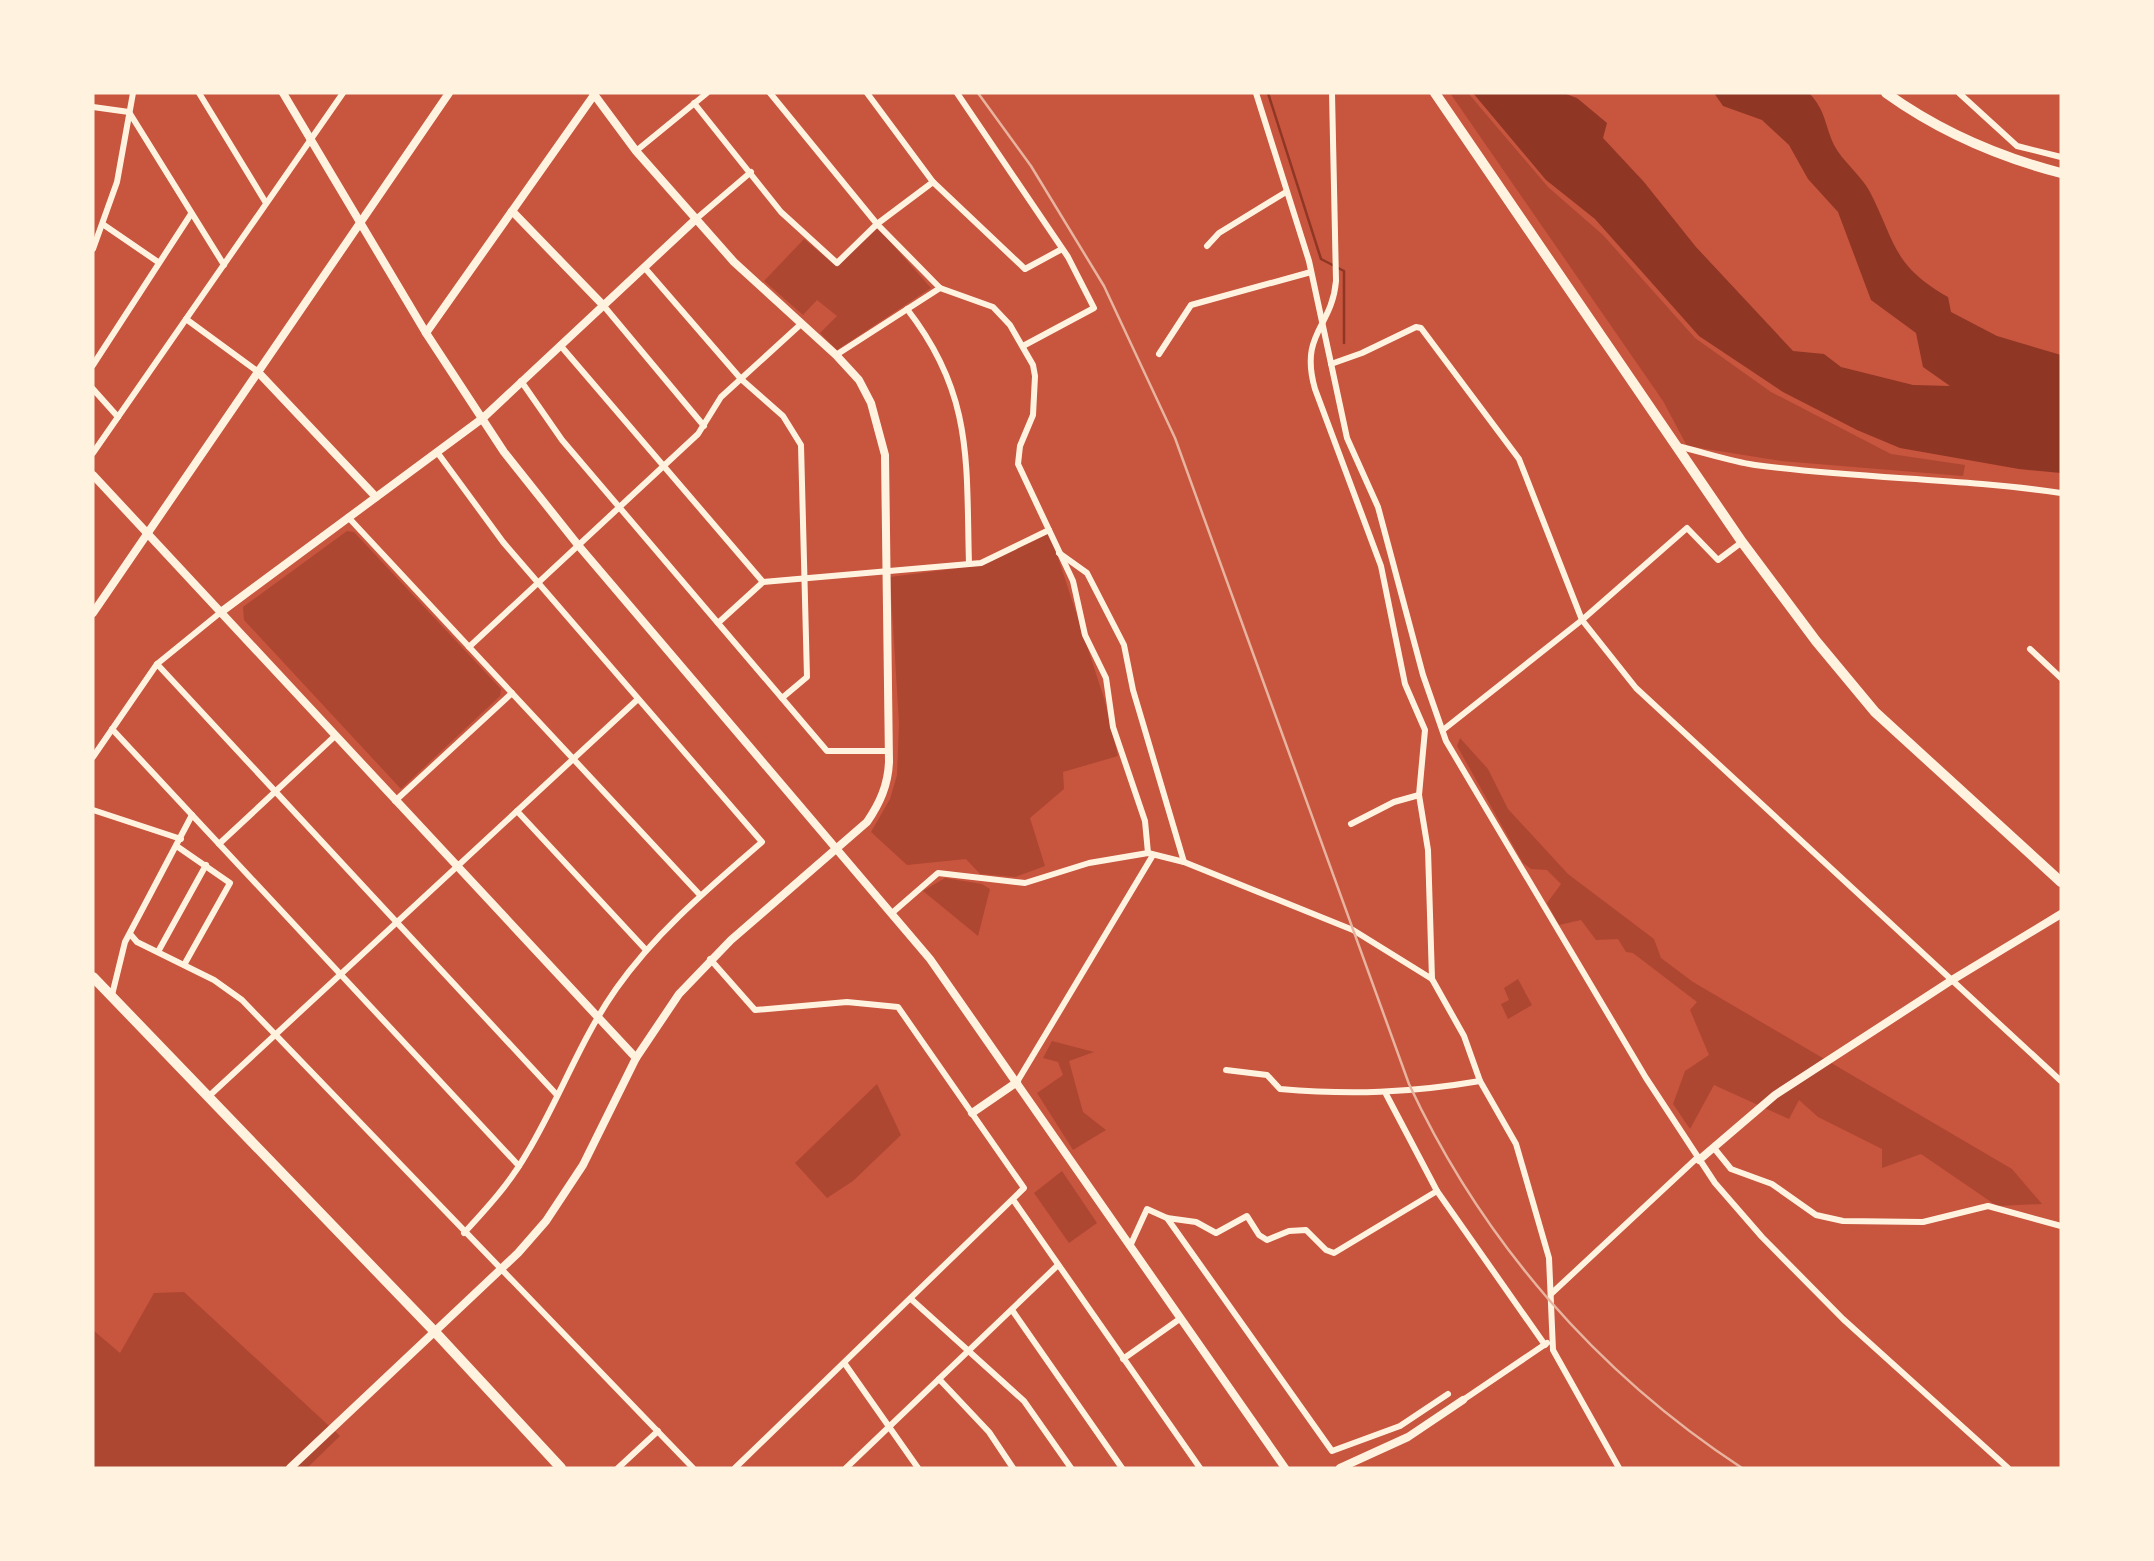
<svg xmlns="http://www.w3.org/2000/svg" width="2154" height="1561" font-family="Commissioner,sans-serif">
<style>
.green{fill:#ae4732}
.water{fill:#8f3625}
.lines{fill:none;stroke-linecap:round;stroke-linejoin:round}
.stream{stroke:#8f3625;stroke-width:2.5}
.minor{stroke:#fff3e0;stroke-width:6}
.tertiary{stroke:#fff3e0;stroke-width:8}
.primary{stroke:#fff3e0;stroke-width:10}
.trunk{stroke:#fff3e0;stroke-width:10}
.rail{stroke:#e9b49f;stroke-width:2.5}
</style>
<rect width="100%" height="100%" fill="#c8553d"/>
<!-- green -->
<g class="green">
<path d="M1450,93H1468L1548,187L1603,235L1695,338L1771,392L1891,454L1965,465L1963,476L1781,461L1687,446L1663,401Z"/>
<path d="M878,228L931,288L837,350L820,333L837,316L817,300L803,315L764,281L804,239L836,266Z"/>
<path d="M347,531L354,532L501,689L500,696L401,789L244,620L243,607Z"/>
<path d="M1050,533L1104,698L1118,756L1063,772L1064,789L1030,818L1045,866L1015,877L980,874L966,859L907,865L871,832L890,799L897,775L899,723L890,577L983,565Z"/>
<path d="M1460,738L1488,769L1508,809L1568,874L1654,939L1661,958L1693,982L2012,1169L2042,1204L1997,1206L1921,1154L1882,1168V1149L1818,1117L1799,1100L1789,1119L1714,1085L1690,1129L1673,1104L1685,1071L1709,1055L1690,1010L1697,1002L1633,953L1626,952L1618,939L1596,940L1581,920L1559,925L1547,903L1561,884L1547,870L1531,869L1523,863L1457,746Z"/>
<path d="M945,878L982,884L990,889L978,936L923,891Z"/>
<path d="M1518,979L1532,1005L1508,1019L1501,1004L1509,1000L1504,988Z"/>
<path d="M1052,1041L1094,1052L1069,1061L1083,1112L1106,1130L1073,1150L1037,1093L1063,1075L1058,1062L1043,1058Z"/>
<path d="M877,1084L901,1135L853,1181L827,1198L795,1163Z"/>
<path d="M1062,1171L1097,1223L1069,1243L1034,1193Z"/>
<path d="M184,1292L340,1436L307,1468H93V1330L120,1353L154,1293Z"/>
</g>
<!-- water -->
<path class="water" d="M1473,93H1563L1577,98L1607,123L1603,138L1644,182L1696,247L1793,351L1824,354L1841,367L1913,385L1950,386L1923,367L1916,333L1871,300L1838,212L1808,179L1789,145L1762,120L1723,106L1714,93H1809C1826,111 1824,123 1834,145C1843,162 1861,175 1870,192C1896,243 1892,265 1948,297L1951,312L1997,336L2061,355V473L2019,469L1900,448L1857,430L1783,392L1699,336L1595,219L1546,180Z"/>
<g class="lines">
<!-- stream -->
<path class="stream" d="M1268,93L1321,259L1344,271V343"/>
<!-- minor -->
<g class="minor">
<path d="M199,93L266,203"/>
<path d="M770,93L877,224L940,288L993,307L1010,325L1033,365L1035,376L1033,415L1020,446L1018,464L1073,581L1085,635L1106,678L1113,727L1145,821L1148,853"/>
<path d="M867,93L933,182L1025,269L1062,249"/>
<path d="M957,93L1068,257L1094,308L1023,346"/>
<path d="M1256,93L1309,261L1347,438L1378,507L1423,675L1446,741L1646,1078L1715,1183L1762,1237L1843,1319L2008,1468"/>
<path d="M1332,93L1336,281C1332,328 1299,333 1315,389L1381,566L1405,684L1425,730L1419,795L1428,850L1432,979"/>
<path d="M1959,93L2017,146L2061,157"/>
<path d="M694,103L781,212L837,263L877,224L933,182"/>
<path d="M93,107L129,112"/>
<path d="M129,112L224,265"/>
<path d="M636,151L707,93"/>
<path d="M696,219L751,172"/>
<path d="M104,225L158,262"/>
<path d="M1207,246L1219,233L1286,192"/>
<path d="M93,249L117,182L133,93"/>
<path d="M644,267L741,379L783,416L801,445L807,677L782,698"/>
<path d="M603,305L704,426"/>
<path d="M907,309C974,395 966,462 969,564"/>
<path d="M186,319L257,371"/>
<path d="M560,345L763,582"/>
<path d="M1159,354L1191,305L1311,272"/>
<path d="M836,355L940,288"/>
<path d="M1331,364L1362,353L1416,327L1421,328L1519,459L1582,620L1636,688L2061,1081"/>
<path d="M93,365L191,214"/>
<path d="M521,381L562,440L827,751H889"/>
<path d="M93,389L118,417"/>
<path d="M1677,446C1703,452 1729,461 1755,465C1857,479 1960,478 2061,493"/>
<path d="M437,452L503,542L762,842C709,888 656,932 616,989C580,1040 559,1100 527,1153C510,1183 487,1208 464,1233"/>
<path d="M93,453L343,93"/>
<path d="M348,517L700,895"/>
<path d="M1059,553L1087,573L1124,645L1133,690L1184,862"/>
<path d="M718,623L763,582L981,563L1049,530"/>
<path d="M469,647L698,434L721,397L801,324"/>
<path d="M2030,649L2061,678"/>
<path d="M157,664L557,1095"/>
<path d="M112,729L519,1166"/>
<path d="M1443,730L1582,620L1687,528L1718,560L1742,542"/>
<path d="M93,757L157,664L221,612"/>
<path d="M395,801L512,693"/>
<path d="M93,810L181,839"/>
<path d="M517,811L646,950"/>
<path d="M1351,824L1394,802L1419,795"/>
<path d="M219,844L335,736"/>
<path d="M178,847L230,883L184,965"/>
<path d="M892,913L938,873L1025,883L1089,863L1148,853L1184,862L1353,930L1432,979L1464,1036L1480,1081L1516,1144L1549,1258L1553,1350L1619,1468"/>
<path d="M131,935L137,942L214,980L242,1000L693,1468"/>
<path d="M159,950L206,865"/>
<path d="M710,959L755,1010L847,1002L898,1007L1024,1188L735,1468"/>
<path d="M112,995L125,942L192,815"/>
<path d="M1226,1070L1267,1075L1280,1089C1350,1095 1410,1093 1480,1081"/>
<path d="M1017,1082L1153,855"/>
<path d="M1386,1094L1437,1191"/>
<path d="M208,1097L638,699"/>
<path d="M1714,1148L1731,1169L1772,1184L1816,1215L1843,1221L1923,1222L1988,1206L2061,1226"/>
<path d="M1014,1201L1200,1468"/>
<path d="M1167,1218L1332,1451L1400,1426L1448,1394"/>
<path d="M1131,1244L1147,1209L1167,1218L1196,1222L1216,1233L1247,1216L1259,1235L1267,1240L1289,1231L1306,1230L1326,1250L1334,1253L1437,1191L1545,1345"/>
<path d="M1552,1293L1698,1157"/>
<path d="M911,1299L1024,1401L1071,1468"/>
<path d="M1012,1310L1122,1468"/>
<path d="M1123,1359L1181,1318"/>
<path d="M845,1364L918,1468"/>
<path d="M939,1379L989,1432L1013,1468"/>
<path d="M1463,1400L1547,1343"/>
<path d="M618,1468L658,1431"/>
<path d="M846,1468L1058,1265"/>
</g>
<!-- tertiary -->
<g class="tertiary">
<path d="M283,93L426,333L504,452L578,545L930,959L1285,1468"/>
<path d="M512,211L603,305"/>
<path d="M426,333L594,95"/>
<path d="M257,371L376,497"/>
<path d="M93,475L636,1058"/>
<path d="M221,612L483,418L696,219"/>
<path d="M93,613L449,93"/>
<path d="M972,1113L1017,1082"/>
<path d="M1699,1160L1775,1095L1952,980L2061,914"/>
<path d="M290,1468L518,1253L546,1221L583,1165L636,1058L679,994L731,940L867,822C880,803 888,785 889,762L885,455L871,403L859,380L836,355L734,262L636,151L593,93"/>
<path d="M1340,1468L1408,1437L1463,1400"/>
</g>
<!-- primary -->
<g class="primary">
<path d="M1435,93L1742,542L1816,641L1875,712L2061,882"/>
<path d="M1886,93C1939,131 1999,157 2061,173"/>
</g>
<!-- trunk -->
<path class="trunk" d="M93,977L436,1333L561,1468"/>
<!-- rail -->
<path class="rail" d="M978,93L1031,166L1104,286L1175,438L1409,1084C1482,1241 1597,1373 1742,1468"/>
</g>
<!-- border -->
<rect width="2154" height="1561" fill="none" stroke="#fff3e0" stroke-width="189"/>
</svg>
